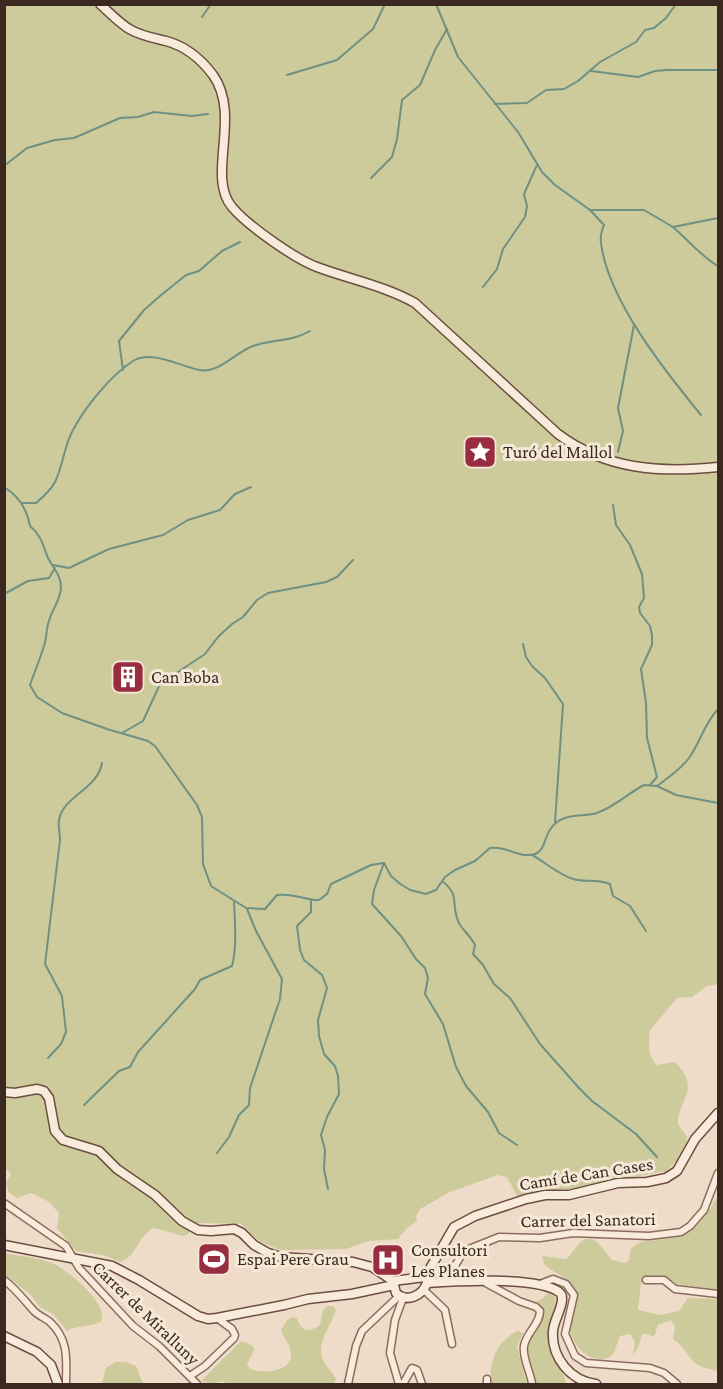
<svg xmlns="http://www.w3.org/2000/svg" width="723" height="1389" font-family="'Crimson Pro',serif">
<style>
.green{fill:#cdca9b}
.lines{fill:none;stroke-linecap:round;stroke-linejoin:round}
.stream{stroke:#6f9183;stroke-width:2}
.street-casing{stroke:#8a6d5d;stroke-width:9}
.secondary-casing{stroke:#6c4e40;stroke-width:11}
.street{stroke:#f9ebdb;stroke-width:6}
.secondary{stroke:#f9ebdb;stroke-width:8}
.labels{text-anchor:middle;stroke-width:6;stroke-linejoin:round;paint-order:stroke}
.poi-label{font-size:18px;fill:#3b2820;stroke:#f6e8d7;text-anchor:start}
.street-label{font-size:18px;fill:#3b2820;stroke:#f6e8d7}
</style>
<rect width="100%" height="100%" fill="#eedcc8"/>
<!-- green -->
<g class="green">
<path d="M4,5H718V984L707,986L692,997L677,998L650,1030C648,1042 648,1057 657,1065L673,1062L677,1064C698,1088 683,1095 678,1119V1124L687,1137L686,1144L676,1161L666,1171L605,1182L580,1189H559L517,1196L507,1177L498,1175L450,1192L420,1209L416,1216L417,1221L407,1228L398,1239L369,1241L346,1249L280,1250L259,1241L241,1224L198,1223L188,1234L183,1236L154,1228C138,1235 137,1256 121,1262L103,1255L76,1251L57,1228L59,1213L49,1202L31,1193L17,1198L9,1193L6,1183L11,1174L4,1167Z"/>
<path d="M718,1196V1290L677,1284L669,1278L659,1276L647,1277L641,1282L638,1310L660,1315L679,1311L688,1298L718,1299V1371C710,1369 701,1368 694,1362C686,1354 685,1347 673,1339L675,1327L671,1320L658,1325L654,1337L647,1334H642L638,1348L633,1355L635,1342L630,1334L620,1336C615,1347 616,1358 602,1359C581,1360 567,1336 569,1317C570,1308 579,1299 575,1290C570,1277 554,1274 544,1264L542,1256L566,1259C572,1255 576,1245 582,1241C595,1232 605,1253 612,1260L625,1263L629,1260L631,1248L641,1242C685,1237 695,1236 718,1196Z"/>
<path d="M5,1253C20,1257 37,1257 52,1263C67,1269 110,1305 101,1322C89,1327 78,1325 67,1331L54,1315L40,1307L30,1294L5,1275Z"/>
<path d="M548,1293L554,1295C560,1309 548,1326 549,1341C550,1358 565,1369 566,1384H535C530,1353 520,1352 540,1322L536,1302L542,1299Z"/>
<path d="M328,1306H333L336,1310C332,1325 315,1343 323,1360C326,1367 333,1372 336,1380L333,1384H229L222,1381L211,1384L201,1381L241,1341L251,1345L255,1349L247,1364L250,1369C263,1374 294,1372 291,1352C290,1344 283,1337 281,1330L287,1320L292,1317L297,1318C301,1332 309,1333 320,1325L323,1310Z"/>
<path d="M518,1331L523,1333L517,1347L527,1384H491C489,1362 496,1341 518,1331Z"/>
<path d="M115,1362H126L136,1366L143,1384H102L106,1368Z"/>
</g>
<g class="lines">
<!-- stream -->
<g class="stream">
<path d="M436,4L458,57L518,132L542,172L555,185L590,210L604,225C602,230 600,237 601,243C608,300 665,371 701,415"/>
<path d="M202,17L211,4"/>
<path d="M591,71L638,77L655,71L667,70H718"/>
<path d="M287,75L337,60L373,29L385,4"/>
<path d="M495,104L527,103L546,90L564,89L578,81L600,62L636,42L645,30L654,28L666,18L676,4"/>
<path d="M4,166L27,148L55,140L74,138L120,118L138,117L154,112L192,116L208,114"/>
<path d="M371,178L392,157L397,139L402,100L420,85L435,50L447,29"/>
<path d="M590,210H644L673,227L718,218"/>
<path d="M673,227C687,239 703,258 718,266"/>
<path d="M483,287L497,269L503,249L525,217L527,206L524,194L537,165"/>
<path d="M123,370L119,341L144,310L160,296L186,275L199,271L222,251L240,242"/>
<path d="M618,452L623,431L618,408L634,325"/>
<path d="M4,487C19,496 27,509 30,526C41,535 43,545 48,558C53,568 61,575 61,587C61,599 53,608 50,618C46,627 47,637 44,646C40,659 35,671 30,685L37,697L62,713L107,729L148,741L155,746L197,805L202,817L203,864L211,886L246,908L265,909L277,895C296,893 304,900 319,900L327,894L331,884L371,865L384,863"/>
<path d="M22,503H36C43,497 51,490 55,482C63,466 64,446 73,430C85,407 111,375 133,361C151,349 181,367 200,370C218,374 236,352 253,346C273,339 291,342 310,331"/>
<path d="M613,505L616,525L630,545L642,574L644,598L639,607L640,613L650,626L652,635V645L641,669L646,703L647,738L657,777L650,785"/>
<path d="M53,565L69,568L109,549L163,535L188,520L220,510L235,494L251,487"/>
<path d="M4,594L28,581L49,578L55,568"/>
<path d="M523,644L526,657L532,666L545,678L563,704L555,822"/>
<path d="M122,733L143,721L160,684L205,654L218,637L232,624L243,617L257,600L268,593L326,582L337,577L353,560"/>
<path d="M657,786L676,795L718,803"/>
<path d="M532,855C545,862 559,875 573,879C585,883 594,878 610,884L613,896L630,906L646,931"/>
<path d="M384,863L391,876L399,883L410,890L426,894L436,890L445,877L455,870L475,861L490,848C506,845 519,859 535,854C547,850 543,832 557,822C570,813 584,817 597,813C616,806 627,794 644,785L657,786C668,778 681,769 689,758C701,741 704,724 718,709"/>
<path d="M384,863L374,890L372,904L401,936L416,959L425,968L428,978L425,994L443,1024L456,1067L466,1086L488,1112L499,1133L517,1145"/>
<path d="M442,881C462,896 449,906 460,925C465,932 471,937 475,945L473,954L483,965L494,984L510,998L540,1044L579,1088L592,1101L636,1134L657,1157"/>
<path d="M311,900V912L297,926L300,950L304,960L322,975L327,988L318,1020L319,1036L324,1054L335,1066L338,1076L339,1094L327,1117L321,1135L325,1150L324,1169L328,1189"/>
<path d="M48,1058L61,1044L66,1032L62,996L45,964L60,840C60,834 58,826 59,820C63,796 98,789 102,763"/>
<path d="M84,1105L119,1071L130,1067L138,1052L195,989L200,980L232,966C237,946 235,923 234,902"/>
<path d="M217,1153L229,1137L239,1115L249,1105L250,1088L280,999L282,979L256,931L247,909"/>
</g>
<!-- street casing -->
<g class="street-casing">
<g id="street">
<path d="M4,1203L66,1246L79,1268L133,1326L159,1346L197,1384"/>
<path d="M4,1280C16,1289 24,1300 34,1311C39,1316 45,1318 50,1322C70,1341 66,1361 66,1384"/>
<path d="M646,1280H664L675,1289L718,1294"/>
<path d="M445,1282L464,1251L499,1237L540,1238L573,1233L649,1236L681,1232L690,1226L704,1210L718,1173"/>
<path d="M486,1283L519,1301L536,1307L540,1311C540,1324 526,1333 524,1346C522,1358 531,1373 532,1384"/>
<path d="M540,1284L553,1279L566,1284L574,1295L565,1334L575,1356L586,1363L650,1368L664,1373L677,1384"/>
<path d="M424,1290L445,1310L452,1344"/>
<path d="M190,1376L205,1366L234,1338L235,1335L232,1329L217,1318"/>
<path d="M348,1384L356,1346L362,1331L399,1296"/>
<path d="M399,1384L390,1353L395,1320L403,1298"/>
<path d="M403,1384L412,1368L417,1370L422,1384"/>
<path d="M487,1384V1379"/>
</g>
</g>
<!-- secondary casing -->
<g class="secondary-casing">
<g id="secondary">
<path d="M100,4C110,13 120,24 131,30C142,36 154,38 166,41C185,46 201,59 213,75C242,116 206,176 232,207C247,225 295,259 317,267C349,279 385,286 415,303L558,434C606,470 661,473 718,467"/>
<path d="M4,1092L15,1093L37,1089L44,1091L49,1098L55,1131L63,1140L99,1151L117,1169L155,1195L182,1221L198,1230L211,1231L234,1229L242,1233L254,1245L268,1253L281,1257L353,1262L372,1267L393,1281"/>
<path d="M4,1245L112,1266L139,1280L198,1316L208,1319L217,1318L284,1305L308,1299L352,1294L394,1285"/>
<path d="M425,1277L454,1227L475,1216L526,1199L545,1195H569L618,1183L647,1182L666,1178L677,1171L695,1139L718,1113"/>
<path d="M393,1281L396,1293C407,1303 422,1296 427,1283"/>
<path d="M393,1281L425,1277"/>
<path d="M427,1283C454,1281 538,1276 559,1292C562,1294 562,1296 562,1300C561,1311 554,1320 553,1331C551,1358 571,1381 596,1384"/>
<path d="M4,1336L37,1352L51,1365L58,1384"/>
</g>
</g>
<!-- street -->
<use href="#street" class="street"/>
<!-- secondary -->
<use href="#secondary" class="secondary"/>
</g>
<!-- icons -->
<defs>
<g id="sight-square" transform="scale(1.725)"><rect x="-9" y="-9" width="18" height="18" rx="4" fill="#982d40" stroke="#f6e8d7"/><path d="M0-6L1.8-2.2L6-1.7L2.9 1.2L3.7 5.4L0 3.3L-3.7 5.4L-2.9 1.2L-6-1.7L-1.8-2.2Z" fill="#fff"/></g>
<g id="building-square" transform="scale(1.725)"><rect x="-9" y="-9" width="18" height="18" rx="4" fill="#982d40" stroke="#f6e8d7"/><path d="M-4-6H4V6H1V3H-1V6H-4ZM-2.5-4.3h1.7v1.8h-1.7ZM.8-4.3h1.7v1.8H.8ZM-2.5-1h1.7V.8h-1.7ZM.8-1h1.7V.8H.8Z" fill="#fff"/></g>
<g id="stadium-square" transform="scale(1.725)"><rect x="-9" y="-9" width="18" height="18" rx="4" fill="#982d40" stroke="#f6e8d7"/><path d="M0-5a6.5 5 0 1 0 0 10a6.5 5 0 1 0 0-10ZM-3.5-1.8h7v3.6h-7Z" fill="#fff"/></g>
<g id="hospital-square" transform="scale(1.725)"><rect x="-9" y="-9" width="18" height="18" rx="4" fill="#982d40" stroke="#f6e8d7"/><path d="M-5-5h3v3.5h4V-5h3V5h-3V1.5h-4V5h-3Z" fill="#fff"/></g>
</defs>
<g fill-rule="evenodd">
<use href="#sight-square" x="480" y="452"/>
<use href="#building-square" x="128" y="677"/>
<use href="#stadium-square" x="214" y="1259"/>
<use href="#hospital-square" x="388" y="1260"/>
</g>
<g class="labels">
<!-- poi labels -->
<g class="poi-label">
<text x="503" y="458">Turó del Mallol</text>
<text x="151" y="683">Can Boba</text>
<text x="411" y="1256">Consultori<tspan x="411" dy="21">Les Planes</tspan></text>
<text x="237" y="1265">Espai Pere Grau</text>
</g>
<!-- street labels -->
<g class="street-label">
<text transform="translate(586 1174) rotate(-9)" y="6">Camí de Can Cases</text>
<text transform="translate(588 1220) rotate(-1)" y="6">Carrer del Sanatori</text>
<text transform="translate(146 1313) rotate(44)" y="6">Carrer de Miralluny</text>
</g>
</g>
<!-- border -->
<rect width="723" height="1389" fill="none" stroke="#3b2820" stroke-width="12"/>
</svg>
